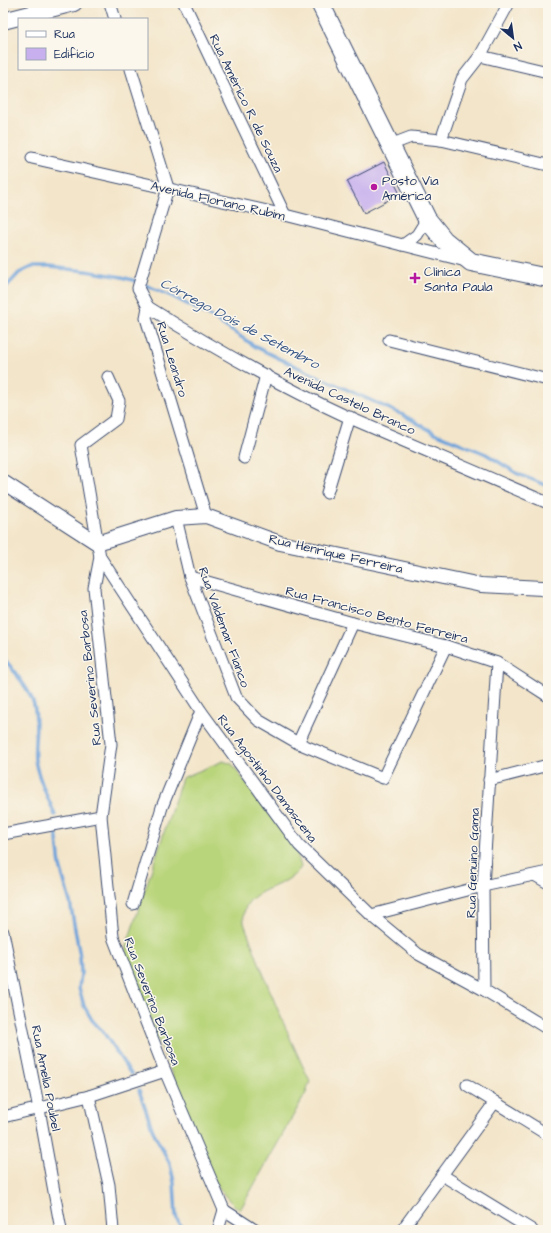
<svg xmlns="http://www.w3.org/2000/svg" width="551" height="1233" viewBox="0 0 551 1233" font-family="'Architects Daughter',sans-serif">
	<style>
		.grass { fill: #b9d57b; stroke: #6a826c }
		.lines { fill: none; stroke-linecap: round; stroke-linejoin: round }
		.stream { stroke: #6da2da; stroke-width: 3.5 }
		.building { fill: #c7b0ed }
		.minor-casing { stroke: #3b4a6e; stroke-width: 13 }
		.tertiary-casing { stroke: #3b4a6e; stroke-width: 16 }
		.secondary-casing { stroke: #3b4a6e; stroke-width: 18 }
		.primary-casing { stroke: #3b4a6e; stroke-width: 20 }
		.minor { stroke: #fff; stroke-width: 11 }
		.tertiary { stroke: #fff; stroke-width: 14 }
		.secondary { stroke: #fff; stroke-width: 16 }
		.primary { stroke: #fff; stroke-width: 18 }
		.poi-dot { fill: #b5179e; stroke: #fbf7ec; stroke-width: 1.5 }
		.labels { text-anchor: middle; stroke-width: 3; stroke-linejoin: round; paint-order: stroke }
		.street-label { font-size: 13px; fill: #1b2f5e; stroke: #fbf7ec }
		.poi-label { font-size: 13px; fill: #1b2f5e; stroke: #fbf7ec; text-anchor: start }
		.water-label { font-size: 14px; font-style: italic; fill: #385789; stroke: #fbf7ec }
	</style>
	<rect width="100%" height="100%" fill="#fbf7ec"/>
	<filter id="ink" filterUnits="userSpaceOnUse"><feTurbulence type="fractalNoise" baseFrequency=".025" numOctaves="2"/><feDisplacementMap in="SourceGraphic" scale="8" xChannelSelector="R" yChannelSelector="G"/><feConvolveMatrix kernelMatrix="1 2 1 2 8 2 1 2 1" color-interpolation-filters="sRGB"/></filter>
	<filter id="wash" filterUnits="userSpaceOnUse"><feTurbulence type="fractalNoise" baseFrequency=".012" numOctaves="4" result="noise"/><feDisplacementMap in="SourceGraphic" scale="16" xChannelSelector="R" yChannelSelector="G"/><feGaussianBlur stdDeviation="0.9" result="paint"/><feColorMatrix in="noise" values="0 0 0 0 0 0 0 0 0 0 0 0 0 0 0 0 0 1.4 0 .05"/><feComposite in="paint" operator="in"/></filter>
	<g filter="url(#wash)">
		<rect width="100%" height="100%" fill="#f3e5c9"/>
		<!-- grass -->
		<path class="grass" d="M223 761 232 764 296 850 301 867C286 892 239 886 244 923 264 977 285 1030 310 1081L306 1093 240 1210C228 1201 220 1190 213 1178L125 956 126 947 182 778Z"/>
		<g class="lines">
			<!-- stream -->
			<g class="stream">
				<path d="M3 288 6 287 19 273 31 267H49L86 271 122 277 139 282 173 297 210 316 256 347 280 359 403 415 435 433 486 454 518 474 548 486"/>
				<path d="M3 657C12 669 31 691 34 705 39 724 33 742 35 760 38 780 48 797 55 815"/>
				<path d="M56 830 60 866 70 902 80 956 81 974 79 988 84 1006 92 1020 104 1033 131 1074"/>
				<path d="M139 1090 153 1131 170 1164 174 1182 176 1216 182 1230"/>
			</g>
		</g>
		<g id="blocks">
			<!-- building -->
			<path class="building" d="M384 162 400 194 364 213 347 181Z"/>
		</g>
	</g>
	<g filter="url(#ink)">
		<use href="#blocks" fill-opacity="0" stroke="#3b4a6e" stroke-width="1"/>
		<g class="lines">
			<!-- minor casing -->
			<g class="minor-casing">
				<g id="minor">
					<path d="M110 3 115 19"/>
					<path d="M184 3 285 215"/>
					<path d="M480 56 548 72"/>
					<path d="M131 69 168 188 138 288 148 307 146 318 206 516"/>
					<path d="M441 140 462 79 480 56 509 3"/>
					<path d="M390 145 411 137 441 140 548 165"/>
					<path d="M32 158 285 215 466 261"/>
					<path d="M403 245 417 235 427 219"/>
					<path d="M148 307C213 348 281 386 350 418 416 447 482 475 548 503"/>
					<path d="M389 340 548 380"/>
					<path d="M108 377 119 401 116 419 81 445 100 557 201 711 299 845 371 915 418 954 484 990"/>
					<path d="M244 458 266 375"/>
					<path d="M327 493 350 417"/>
					<path d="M176 518 190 577 236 697 258 720 298 743 383 778 446 646"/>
					<path d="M100 557 94 588 111 744 101 816 113 937 165 1071 224 1210 218 1230"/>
					<path d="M190 577 353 623 446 646 497 663 548 696"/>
					<path d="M497 663 483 886 484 990 548 1029"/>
					<path d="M298 743 353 623"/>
					<path d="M489 780 548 765"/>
					<path d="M3 834 101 816"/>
					<path d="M536 876 548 883"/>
					<path d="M133 904 162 807 201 711"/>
					<path d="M371 915 483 886 548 872"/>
					<path d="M3 932 39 1109 61 1230"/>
					<path d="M467 1085 548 1135"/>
					<path d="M89 1096 109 1185 113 1230"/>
					<path d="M3 1117 89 1096 165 1071"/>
					<path d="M442 1175 532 1230"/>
					<path d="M224 1210 255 1230"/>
					<path d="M402 1230 495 1102"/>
				</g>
			</g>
			<!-- tertiary casing -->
			<g class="tertiary-casing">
				<path id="tertiary" d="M3 482 97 543 176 518 206 516 280 543 481 585 542 588 548 590"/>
			</g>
			<!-- secondary casing -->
			<g class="secondary-casing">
				<path id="secondary" d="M3 21 74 3"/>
			</g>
			<!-- primary casing -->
			<g class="primary-casing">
				<path id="primary" d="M320 3 427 219 444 240 471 262 548 278"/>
			</g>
			<!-- minor -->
			<use href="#minor" class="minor"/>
			<!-- tertiary -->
			<use href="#tertiary" class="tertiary"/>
			<!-- secondary -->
			<use href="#secondary" class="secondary"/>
			<!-- primary -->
			<use href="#primary" class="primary"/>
		</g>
	</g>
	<!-- markers -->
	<g class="poi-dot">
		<circle cx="374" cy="187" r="4"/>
		<path d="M413 272h4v4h4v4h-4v4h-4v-4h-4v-4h4z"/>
	</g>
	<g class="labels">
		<!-- street labels -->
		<g class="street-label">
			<text transform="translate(247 103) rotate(64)" y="5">Rua Américo R de Souza</text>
			<text transform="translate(218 200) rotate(13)" y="5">Avenida Floriano Rubim</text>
			<text transform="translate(173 359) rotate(73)" y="5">Rua Leandro</text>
			<text transform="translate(350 400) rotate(25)" y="5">Avenida Castelo Branco</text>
			<text transform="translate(336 553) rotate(13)" y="5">Rua Henrique Ferreira</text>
			<text transform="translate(377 614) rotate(15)" y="5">Rua Francisco Bento Ferreira</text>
			<text transform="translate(225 627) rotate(70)" y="5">Rua Valdemar Fianco</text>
			<text transform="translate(89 678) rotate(-96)" y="5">Rua Severino Barbosa</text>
			<text transform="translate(268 778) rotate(53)" y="5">Rua Agostinho Damascena</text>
			<text transform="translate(472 863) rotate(-88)" y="5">Rua Genuino Gama</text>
			<text transform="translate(153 1001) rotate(69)" y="5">Rua Severino Barbosa</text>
			<text transform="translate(47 1078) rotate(79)" y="5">Rua Amelia Poubel</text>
		</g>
		<!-- poi labels -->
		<g class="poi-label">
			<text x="382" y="185">Posto Via<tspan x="382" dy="15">América</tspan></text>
			<text x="424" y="276">Clínica<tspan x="424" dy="15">Santa Paula</tspan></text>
		</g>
		<!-- water labels -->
		<g class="water-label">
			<text transform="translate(240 323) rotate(28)" y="5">Córrego Dois de Setembro</text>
		</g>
	</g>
	<!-- margin -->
	<rect width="551" height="1233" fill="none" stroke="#fbf7ec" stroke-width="16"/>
	<!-- legend -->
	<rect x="18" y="18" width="130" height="52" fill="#fbf7ec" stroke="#a1a7b3"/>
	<rect x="26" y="31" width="20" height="6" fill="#ffffff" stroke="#a1a7b3"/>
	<text x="54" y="38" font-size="12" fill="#1b2f5e">Rua</text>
	<rect x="26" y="48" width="20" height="12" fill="#c7b0ed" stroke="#a1a7b3"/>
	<text x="54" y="58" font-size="12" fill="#1b2f5e">Edifício</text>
	<!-- north arrow -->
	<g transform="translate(513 38) rotate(151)" stroke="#fbf7ec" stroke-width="3" paint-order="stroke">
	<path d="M0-3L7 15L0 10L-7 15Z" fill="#1b2f5e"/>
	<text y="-6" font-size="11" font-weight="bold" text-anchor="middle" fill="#1b2f5e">N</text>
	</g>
</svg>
